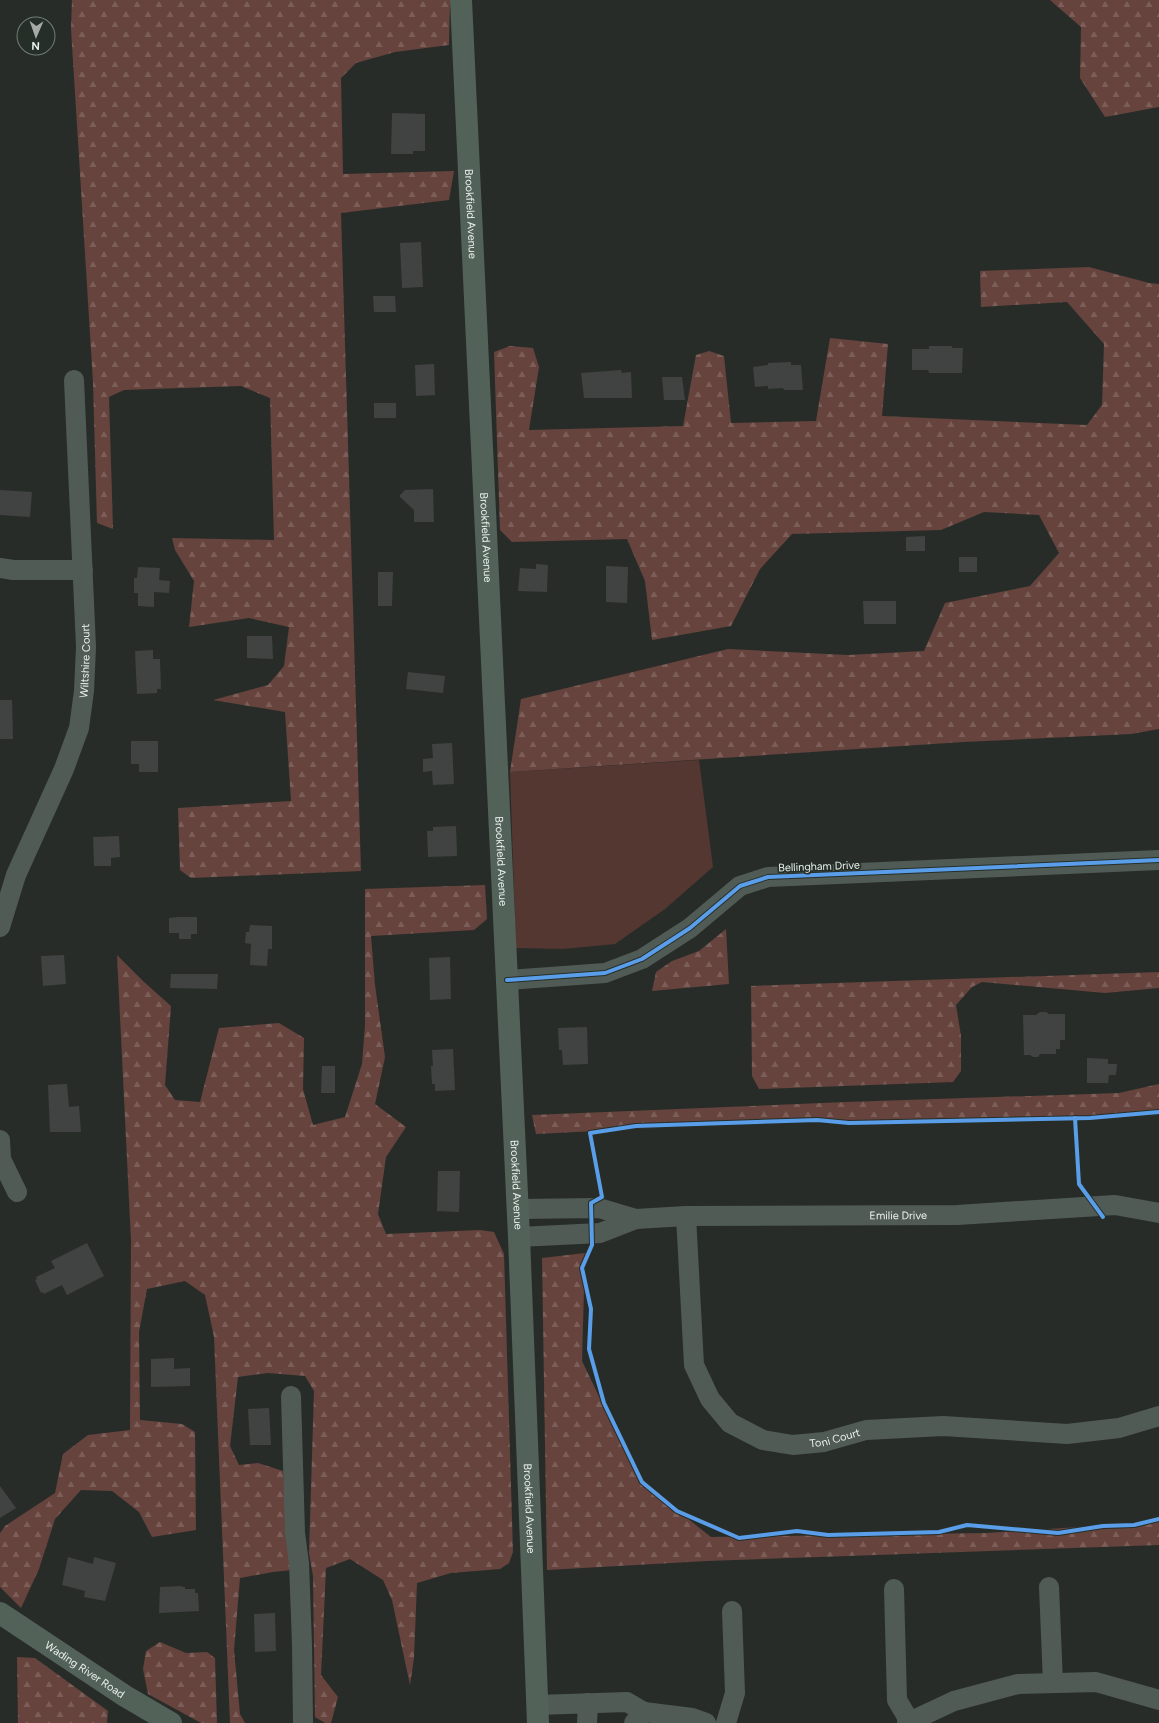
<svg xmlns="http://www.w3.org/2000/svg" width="1159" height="1723" viewBox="0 0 1159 1723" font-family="Figtree,sans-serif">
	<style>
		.green { fill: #543731 }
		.forest { fill: url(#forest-firs) }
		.building { fill: #404341 }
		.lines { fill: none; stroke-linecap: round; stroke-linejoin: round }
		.minor { stroke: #515b55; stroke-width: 20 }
		.major { stroke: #536259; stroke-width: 22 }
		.cycleway-casing { stroke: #262e28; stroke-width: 6 }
		.cycleway { stroke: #5a9eea; stroke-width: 4 }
		.labels { text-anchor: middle; stroke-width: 3.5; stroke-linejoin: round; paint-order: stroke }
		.street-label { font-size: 11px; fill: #eaf0ec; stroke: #262e28 }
	</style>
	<defs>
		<pattern id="forest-firs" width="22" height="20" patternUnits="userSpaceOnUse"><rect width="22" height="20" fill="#66433c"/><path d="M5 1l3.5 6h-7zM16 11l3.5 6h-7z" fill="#7c5e58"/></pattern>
	</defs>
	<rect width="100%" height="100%" fill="#282c29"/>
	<!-- green -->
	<path class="green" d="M699 760 713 867 665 909 615 944 563 949 516 948 510 772Z"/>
	<!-- forest -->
	<g class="forest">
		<path d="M72 0H450L449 45 395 52 356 63 341 78 343 174 454 171 449 200 341 213 361 871 191 878 180 870 178 808 291 801 285 712 213 700 268 685 284 666 289 627 249 618 189 627 194 581 175 550 172 538 274 540 270 398 241 386 124 390 109 397 113 529 97 523 93 382 71 29Z"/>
		<path d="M1050 0H1159V107L1105 117 1080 78 1081 27Z"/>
		<path d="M1089 267 1149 283 1159 284V729L1131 734 963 742 510 772 521 699 728 649 848 655 924 651 945 603 1030 586 1059 553 1039 515 984 512 941 530 792 534 760 569 731 626 652 640 645 581 627 539 512 542 500 530 494 352 510 346 533 348 539 367 529 430 683 426 696 355 709 351 724 356 731 423 816 421 830 338 888 344 882 416 1087 425 1102 405 1104 344 1067 302 981 307 980 271Z"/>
		<path d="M485 885 487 919 474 930 371 936 375 985 385 1057 375 1104 406 1127 386 1157 378 1214 386 1234 480 1230 494 1232 504 1254 513 1552 509 1563 500 1569 451 1573 417 1583 414 1658 410 1685 392 1600 383 1580 350 1559 326 1568 321 1675 338 1697 331 1723H325L315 1717 313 1576 309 1553 314 1391 305 1376 268 1373 238 1377 230 1446 239 1465 258 1463 283 1471 292 1570 273 1572 240 1578 234 1650 240 1714 245 1723H230L214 1337 205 1295 185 1281 147 1289 139 1332 140 1420 182 1424 195 1432 196 1530 152 1537 139 1512 112 1491 81 1490 55 1519 39 1569 21 1608 0 1587V1533L5 1526 55 1493 63 1454 88 1435 130 1430 131 1241 117 955 144 982 171 1006 165 1085 175 1100 200 1102 219 1028 279 1023 304 1038 303 1089 313 1125 345 1117 362 1064 365 1025V889Z"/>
		<path d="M726 929 729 984 652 991 656 972 672 961 699 951Z"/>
		<path d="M1159 972V988L1105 993 982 982 972 987 956 1005 961 1036V1071L953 1082 759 1089 752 1076 751 986Z"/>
		<path d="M1159 1084V1115L843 1123 815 1120 536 1134 532 1115 846 1102 1119 1093Z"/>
		<path d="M585 1253 582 1361 639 1480 711 1537 986 1533 1159 1522V1545L707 1561 547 1570 542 1258Z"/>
		<path d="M160 1642 186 1653 207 1652 215 1658 217 1723H201L148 1694 143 1669 146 1651Z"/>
		<path d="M17 1657 35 1658 108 1711 107 1723H18Z"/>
	</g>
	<!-- building -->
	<g class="building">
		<path d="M392 113 425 114V151H413V154H391Z"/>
		<path d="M421 242 423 287 402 288 400 243Z"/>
		<path d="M373 296H395L396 312H374Z"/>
		<path d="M929 346H952V348H963L962 373H929L928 370H912V349H929Z"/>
		<path d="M791 362V365H801L803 390H784L783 388 768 389V386L755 387 753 367 768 365V363Z"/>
		<path d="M434 364 435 395 416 396 415 365Z"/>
		<path d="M621 370 622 373 631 372 632 398H584L581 373Z"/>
		<path d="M662 377H682L685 400H664Z"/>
		<rect x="374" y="403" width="22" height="15"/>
		<path d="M433 489 434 522H414V510L399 496 405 490Z"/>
		<path d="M0 490 32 492 30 517 0 515Z"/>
		<path d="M925 536V551H906V537Z"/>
		<rect x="959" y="557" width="18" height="15"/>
		<path d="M536 564 548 565 547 592 518 591 520 568 536 569Z"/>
		<path d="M606 566 628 567 627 603 606 602Z"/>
		<path d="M138 567 160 568 159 580 170 581 169 593 154 592V607L138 606V593H134V578H137Z"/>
		<path d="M378 572H393L392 606H378Z"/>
		<path d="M863 601H896V624H864Z"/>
		<path d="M247 636H272L273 659 247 658Z"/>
		<path d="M153 650V659H160L161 689H157V693L137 694 135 651Z"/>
		<path d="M408 672 445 676 443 693 406 689Z"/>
		<path d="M0 700H12L13 739H0Z"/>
		<path d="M131 741H158V772H139V764H131Z"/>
		<path d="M452 743 454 784 433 785 432 771 423 772V759L433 758 432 744Z"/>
		<path d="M456 826 457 856 428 857 427 831H433V827Z"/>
		<path d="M119 836 120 857 111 858V866H94L93 837Z"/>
		<path d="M179 917H197V934H191V939H179V933H169V918Z"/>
		<path d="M250 925 272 926V949H268L267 966 250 965 251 944 245 943 246 932H249Z"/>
		<path d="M64 955 66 984 43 986 41 956Z"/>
		<path d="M450 957 451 999 430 1000 429 958Z"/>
		<path d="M218 974 217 989 170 988 171 974Z"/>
		<path d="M1040 1012H1046L1049 1014H1065V1040H1060V1049H1056V1054H1040L1038 1057H1033L1030 1055H1024L1023 1015H1036Z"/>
		<path d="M587 1027 588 1064 563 1065 562 1050H559L558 1028Z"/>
		<path d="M453 1049 455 1090 435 1091V1084H432L431 1066H433L432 1050Z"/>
		<path d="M1087 1058 1108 1059V1064H1117L1116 1075H1109L1108 1083H1087Z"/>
		<path d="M322 1066H335V1093H321Z"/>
		<path d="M67 1084 69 1107 79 1106 81 1132H50L48 1085Z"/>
		<path d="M438 1171H460L459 1212 437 1211Z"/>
		<path d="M87 1243 104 1276 67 1295 62 1285 44 1294 43 1292 41 1293 35 1280 37 1279 36 1277 55 1268 51 1261Z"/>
		<path d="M174 1358V1369L190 1368V1386L151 1387V1359Z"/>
		<path d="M269 1408 271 1445H250L248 1409Z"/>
		<path d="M0 1486 16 1508 0 1518Z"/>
		<path d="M68 1557 93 1564 94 1557 116 1563 105 1601 84 1597 85 1591 62 1585Z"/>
		<path d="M182 1586V1587H185V1589H195V1593H198L199 1611 159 1613 160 1587Z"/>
		<path d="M275 1613 276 1651 255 1652 254 1614Z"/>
	</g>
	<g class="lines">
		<!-- minor -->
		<g class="minor">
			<path d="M0 568 13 570H83"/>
			<path id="s1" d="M0 927 16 875 64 769 79 728 84 691 86 647 74 380"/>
			<path d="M507 980 605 973 642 959 690 928 740 886 768 877 1159 860"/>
			<path d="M0 1140 1 1159 17 1192"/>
			<path d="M518 1209 599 1208 636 1219"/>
			<path id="s2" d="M686 1216 694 1365 710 1399 730 1423 763 1440 793 1445 824 1442 866 1430 943 1426 1067 1434 1119 1428 1159 1416"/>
			<path id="s3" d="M519 1237 600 1233 636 1219 686 1216 957 1215 1115 1205 1159 1213"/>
			<path d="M291 1396 295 1533 299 1563 302 1645 303 1723"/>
			<path d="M1049 1587 1053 1683"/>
			<path d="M894 1589 897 1700 910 1722"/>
			<path d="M537 1705 627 1702 644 1712 634 1723"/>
			<path d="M644 1712 692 1718 706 1723"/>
			<path d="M587 1723 588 1703"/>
			<path d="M726 1723 735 1693 732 1611"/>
			<path d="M907 1723 954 1701 1018 1684 1096 1682 1159 1700"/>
		</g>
		<!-- major -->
		<g class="major">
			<path id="s4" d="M461 0 519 1237 538 1723"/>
			<path id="s5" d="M0 1613 125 1696 171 1723"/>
		</g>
		<!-- cycleway casing -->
		<g class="cycleway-casing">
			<g id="cycleway">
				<path d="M507 980 605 973 642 959 690 928 740 886 768 877 1159 860"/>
				<path d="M1159 1112 1090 1118 849 1123 817 1120 636 1126 590 1133 602 1197 591 1203 592 1245 582 1268 591 1309 589 1349 604 1403 642 1482 677 1511 739 1538 797 1531 828 1535 939 1532 967 1525 1058 1533 1103 1526 1134 1525 1159 1519"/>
				<path d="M1075 1118 1079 1184 1103 1217"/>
			</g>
		</g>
		<!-- cycleway -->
		<use href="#cycleway" class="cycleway"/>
	</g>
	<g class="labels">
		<!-- street labels -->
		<g class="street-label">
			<text dy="4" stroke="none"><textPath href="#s4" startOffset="214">Brookfield Avenue</textPath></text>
			<text dy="4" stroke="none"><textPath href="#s4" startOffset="538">Brookfield Avenue</textPath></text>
			<text dy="4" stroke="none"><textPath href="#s1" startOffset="282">Wiltshire Court</textPath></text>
			<text dy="4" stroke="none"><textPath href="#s4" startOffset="862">Brookfield Avenue</textPath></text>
			<text transform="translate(819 866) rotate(-2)" y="4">Bellingham Drive</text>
			<text dy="4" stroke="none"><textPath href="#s4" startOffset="1186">Brookfield Avenue</textPath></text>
			<text dy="4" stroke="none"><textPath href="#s3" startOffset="382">Emilie Drive</textPath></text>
			<text dy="4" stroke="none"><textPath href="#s2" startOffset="328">Toni Court</textPath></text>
			<text dy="4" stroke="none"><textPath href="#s4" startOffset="1510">Brookfield Avenue</textPath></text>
			<text dy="4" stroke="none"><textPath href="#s5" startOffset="102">Wading River Road</textPath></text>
		</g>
	</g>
	<!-- north arrow -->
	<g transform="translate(36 36) rotate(182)"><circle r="19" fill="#262e28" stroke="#747c76"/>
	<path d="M0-3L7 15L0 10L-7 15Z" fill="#a6aba8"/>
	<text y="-6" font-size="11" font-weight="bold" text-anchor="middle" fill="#eaf0ec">N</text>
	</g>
</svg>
